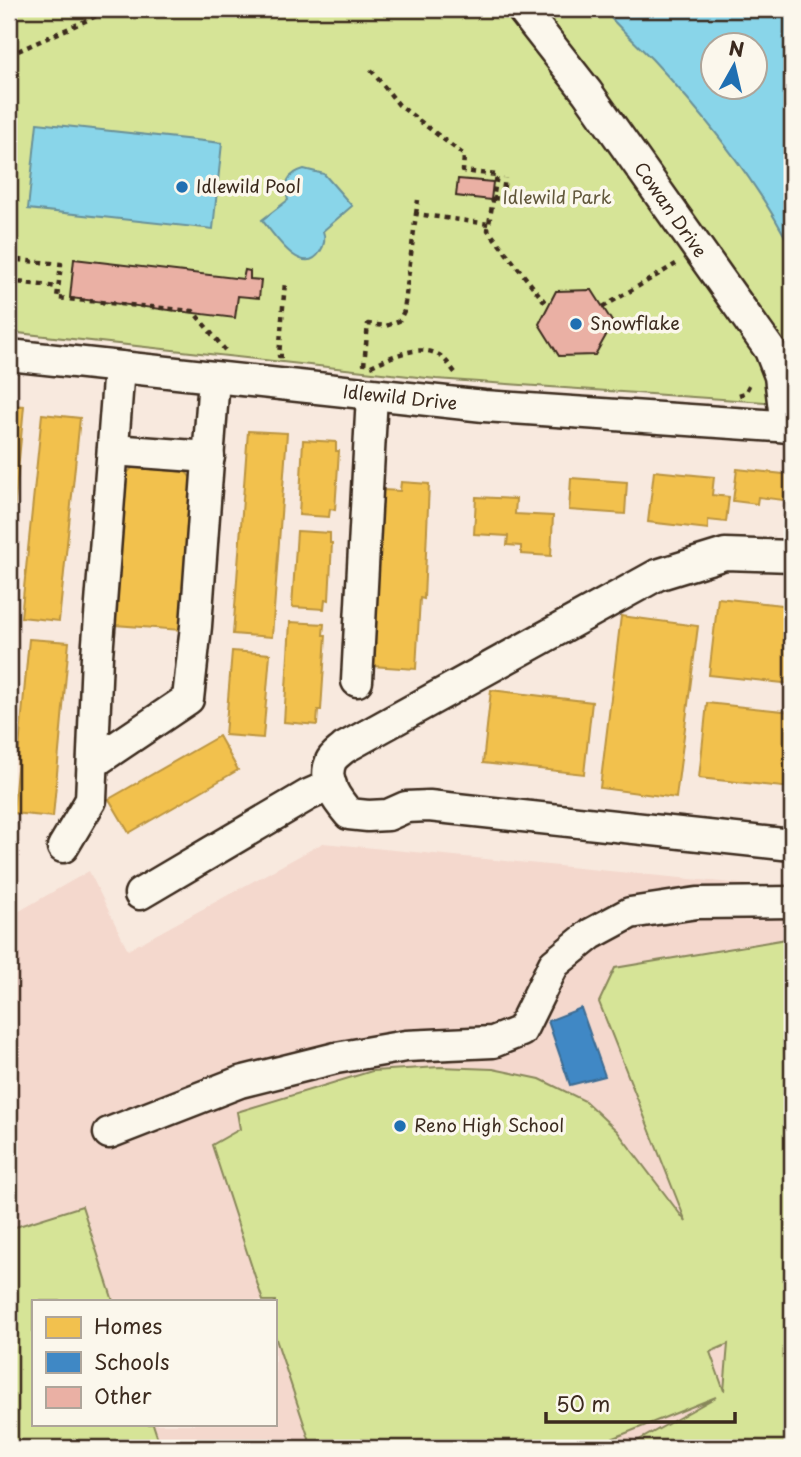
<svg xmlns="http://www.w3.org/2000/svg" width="801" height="1457" viewBox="0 0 801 1457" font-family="'Playpen Sans',sans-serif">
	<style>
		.built { fill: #f4d8cd; fill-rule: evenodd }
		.green { fill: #d6e497; stroke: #88875a; stroke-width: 2; fill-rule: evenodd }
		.water { fill: #89d5e9; stroke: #6a9198; stroke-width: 2; fill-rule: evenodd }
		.homes { fill: #f2c14e; stroke: #bb9440; stroke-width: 2 }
		.schools { fill: #3f88c5; stroke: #3e6c93; stroke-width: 2 }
		.building { fill: #eab0a4; stroke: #3b2a1e; stroke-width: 2 }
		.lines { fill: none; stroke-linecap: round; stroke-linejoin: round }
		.minor-casing { stroke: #3b2a1e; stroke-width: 35 }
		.path { stroke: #3b2a1e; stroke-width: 4.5; stroke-dasharray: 5 5; stroke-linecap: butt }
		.minor { stroke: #fbf7ec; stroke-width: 30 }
		.poi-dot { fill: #1f6fb2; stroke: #fbf7ec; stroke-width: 2.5 }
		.labels { text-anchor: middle; stroke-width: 7; stroke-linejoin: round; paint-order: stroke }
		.poi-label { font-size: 18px; fill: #3b2a1e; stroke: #fbf7ec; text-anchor: start }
		.park-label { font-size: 18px; fill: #62583c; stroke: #fbf7ec }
		.street-label { font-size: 18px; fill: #3b2a1e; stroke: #fbf7ec }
	</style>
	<rect width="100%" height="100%" fill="#f8e9de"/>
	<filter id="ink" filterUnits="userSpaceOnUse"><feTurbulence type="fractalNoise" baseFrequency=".0143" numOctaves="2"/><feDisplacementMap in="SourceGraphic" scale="14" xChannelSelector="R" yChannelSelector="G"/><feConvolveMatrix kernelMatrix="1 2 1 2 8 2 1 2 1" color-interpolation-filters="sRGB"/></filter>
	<g filter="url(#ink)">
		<!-- built -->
		<path class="built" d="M323 843 792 889V1448H9V917L89 871 128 950ZM33 1301H275V1424H33Z"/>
		<!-- green -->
		<g class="green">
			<path d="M9 9H792V404L436 379 9 332ZM714 46H756V88H714Z"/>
			<path d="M792 938V1448H625L716 1397 589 1448H312L275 1336V1301H263L212 1145 240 1129 237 1112 372 1071 440 1067 493 1069 540 1079 585 1101 617 1131 686 1222 599 1002 615 968ZM728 1344 724 1391 710 1352Z"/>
			<path d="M82 1206 113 1301H33V1424H153L161 1448H9V1229Z"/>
		</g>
		<!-- water -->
		<g class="water">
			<path d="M603 9H792V250C757 180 705 116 652 59 635 42 618 27 603 9ZM714 46H756V88H714Z"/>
			<path d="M37 123 222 143 213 229 28 209Z"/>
			<path d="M304 169 324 174 352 206 323 231C326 239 324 246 320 252 302 279 273 233 262 220L288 200C282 184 289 173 304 169Z"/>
		</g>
		<!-- homes -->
		<g class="homes">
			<path d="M9 405 24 406 10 556H9Z"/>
			<path d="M42 414 80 418 59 621 21 617Z"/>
			<path d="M248 431 287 433 272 637 233 634Z"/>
			<path d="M303 440 336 442V451H339L335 510 330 509 329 517 299 515Z"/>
			<path d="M133 467 186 472 192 479 181 630 115 625 126 474Z"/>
			<path d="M737 469 792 475V501L758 497 757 504 733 501Z"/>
			<path d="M654 471 714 477 712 495 729 497 726 522 708 520V529L648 522Z"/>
			<path d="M571 478 627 482 625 514 569 510Z"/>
			<path d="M401 482 429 484 424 599 420 598 416 669 372 666 383 490 400 491Z"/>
			<path d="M476 497 516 499 515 514 553 516 551 556 521 554V546L507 545 508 536 474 534Z"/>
			<path d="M297 531 330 533V543H332L329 600 325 599 324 609 292 607Z"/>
			<path d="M718 598 792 606V684L709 675Z"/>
			<path d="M621 616 698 626 676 798 600 788Z"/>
			<path d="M290 622 324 624 323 635H326L321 710H318L317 725 284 722Z"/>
			<path d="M29 639 69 642 53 817 13 813Z"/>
			<path d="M232 651 270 654 263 738 225 735Z"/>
			<path d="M491 690 592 702 584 774 483 763Z"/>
			<path d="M707 703 792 712V788L699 778Z"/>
			<path d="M219 736 238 770 129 833 109 799Z"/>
		</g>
		<!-- schools -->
		<path class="schools" d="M581 1008 605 1076 570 1085 548 1021Z"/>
		<!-- building -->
		<g class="building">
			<path d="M458 179 493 182 491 200 456 196Z"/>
			<path d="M74 259 243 279 245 270 250 271V279L261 280 259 298 238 296 235 318 70 298Z"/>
			<path d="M592 290 613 323 595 355 559 356 539 324 556 291Z"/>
		</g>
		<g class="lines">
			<!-- minor casing -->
			<g class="minor-casing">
				<g id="minor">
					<path d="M522 9 587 92 770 350 780 376 786 427"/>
					<path d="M9 355 484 406 792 427"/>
					<path d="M113 450 209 457"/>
					<path d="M792 556 725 554 657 575 344 748C340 752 333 756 331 761 322 781 337 800 349 814L368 816 388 815 406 807 429 806 792 845"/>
					<path d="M357 681 372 395"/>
					<path d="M93 763 188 699 196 626 214 378"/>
					<path d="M63 847 91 800 97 656 119 367"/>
					<path d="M140 894 308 795 331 785"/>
					<path d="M109 1133 240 1082 336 1058 406 1046 493 1042 521 1031 554 964 591 934 630 913 697 903 792 902"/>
				</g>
			</g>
			<!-- path -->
			<g class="path">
				<path d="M9 55 112 9"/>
				<path d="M371 70 399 105 464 155 463 171 497 175 488 230 548 306"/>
				<path d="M493 198 502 199 505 178"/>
				<path d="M416 214 418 200"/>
				<path d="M9 243 14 248 18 260 61 264 57 298 193 311 225 350"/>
				<path d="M9 281 58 287"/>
				<path d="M603 307 676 264"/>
				<path d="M283 356H279L285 282"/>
				<path d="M364 365 368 324 386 326 399 321 404 311 416 214 489 224"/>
				<path d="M371 366C391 357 423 341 443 358 449 363 453 371 458 376"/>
				<path d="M739 395 745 393 751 382"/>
			</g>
			<!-- minor -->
			<use href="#minor" class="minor"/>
		</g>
	</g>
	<!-- markers -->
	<g class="poi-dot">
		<circle cx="182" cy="187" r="7"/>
		<circle cx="576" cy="324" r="7"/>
		<circle cx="400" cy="1126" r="7"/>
	</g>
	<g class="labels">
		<!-- poi labels -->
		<g class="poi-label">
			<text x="196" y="193">Idlewild Pool</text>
			<text x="590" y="330">Snowflake</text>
			<text x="414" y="1132">Reno High School</text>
		</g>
		<!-- park labels -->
		<g class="park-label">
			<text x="557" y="204">Idlewild Park</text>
		</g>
		<!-- street labels -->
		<g class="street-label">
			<text transform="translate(670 210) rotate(55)" y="6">Cowan Drive</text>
			<text transform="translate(400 398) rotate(6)" y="6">Idlewild Drive</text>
		</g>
	</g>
	<!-- margin -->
	<rect width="801" height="1457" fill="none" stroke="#fbf7ec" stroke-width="35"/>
	<rect x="18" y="18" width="766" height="1422" fill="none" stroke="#3b2a1e" stroke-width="2.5" filter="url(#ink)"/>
	<!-- legend -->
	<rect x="32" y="1300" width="245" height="126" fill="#fbf7ec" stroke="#aea59a" stroke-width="2"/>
	<rect x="46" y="1317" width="35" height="21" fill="#f2c14e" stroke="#aea59a" stroke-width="2"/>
	<text x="94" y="1334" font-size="21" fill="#3b2a1e">Homes</text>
	<rect x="46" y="1352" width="35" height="21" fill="#3f88c5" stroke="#aea59a" stroke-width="2"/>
	<text x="94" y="1370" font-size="21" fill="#3b2a1e">Schools</text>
	<rect x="46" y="1387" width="35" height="21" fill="#eab0a4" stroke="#aea59a" stroke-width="2"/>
	<text x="94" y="1404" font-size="21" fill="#3b2a1e">Other</text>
	<!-- north arrow -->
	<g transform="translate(734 66) rotate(8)"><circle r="33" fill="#fbf7ec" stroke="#aea59a" stroke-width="2"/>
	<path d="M0-5L12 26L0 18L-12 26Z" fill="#1f6fb2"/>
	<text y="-10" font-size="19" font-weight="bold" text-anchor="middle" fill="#3b2a1e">N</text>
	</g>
	<!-- scale -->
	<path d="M546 1412v10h189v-10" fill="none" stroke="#3b2a1e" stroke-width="3.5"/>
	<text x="556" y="1412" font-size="21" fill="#3b2a1e" stroke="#fbf7ec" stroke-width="5" paint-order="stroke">50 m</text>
</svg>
